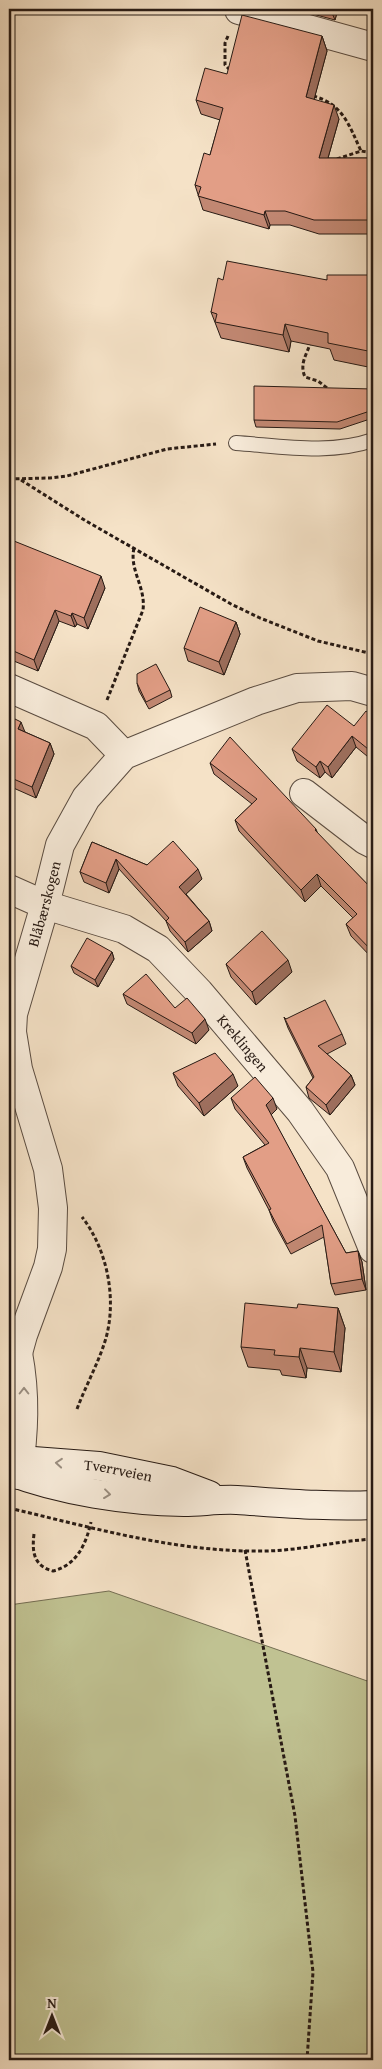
<svg xmlns="http://www.w3.org/2000/svg" width="382" height="2069" viewBox="0 0 382 2069" font-family="'Gentium Book Plus',serif">
	<style>
		.green { fill: #c0c292; stroke: #746e53 }
		.lines { fill: none; stroke-linecap: round; stroke-linejoin: round }
		.service-casing { stroke: #5a4c41; stroke-width: 16 }
		.minor-casing { stroke: #5a4c41; stroke-width: 30 }
		.secondary-casing { stroke: #271a14; stroke-width: 30 }
		.path { stroke: #271a14; stroke-width: 3; stroke-dasharray: 4 2.5; stroke-linecap: butt }
		.service { stroke: #f8ecdb; stroke-width: 14 }
		.minor { stroke: #f8ecdb; stroke-width: 28 }
		.secondary { stroke: #f8ecdb; stroke-width: 28 }
		.wall { fill: #c28873; stroke: #271a14 }
		.shaded-wall { fill: #9e6f5e; stroke: #271a14 }
		.building { fill: #e29e86; stroke: #271a14 }
		.oneway { stroke: #9a8e81 }
		.labels { text-anchor: middle; stroke-width: 4; stroke-linejoin: round; paint-order: stroke }
		.street-label { font-size: 15px; fill: #271a14; stroke: #f8ecdb }
	</style>
	<rect width="100%" height="100%" fill="#f5e2c7"/>
	<filter id="stains"><feTurbulence type="fractalNoise" baseFrequency=".004" numOctaves="4"/><feColorMatrix values="0 0 0 0 .2 0 0 0 0 .09 0 0 0 0 .02 0 0 0 .5 -.17"/></filter>
	<radialGradient id="worn" r=".72"><stop offset=".6" stop-color="#630" stop-opacity="0"/><stop offset="1" stop-color="#630" stop-opacity=".3"/></radialGradient>
	<!-- green -->
	<path class="green" d="M109 1591 373 1683V2060H9V1605Z"/>
	<g class="lines">
		<!-- service casing -->
		<g class="service-casing">
			<path id="service" d="M236 443C281 446 330 455 373 440"/>
		</g>
		<!-- minor casing -->
		<g class="minor-casing">
			<g id="minor">
				<path d="M239 10 373 47"/>
				<path d="M9 688 96 726 124 755"/>
				<path d="M304 793 365 840 373 844"/>
				<path id="s1" d="M9 889 45 905 124 929 158 949 199 992 300 1111 340 1168 373 1249"/>
				<path id="s2" d="M9 1367 18 1353 23 1335 48 1267 52 1249 53 1208 48 1169 18 1069 12 1032 13 1014 45 905 60 845 86 798 124 755 256 701 297 688 352 686 373 692"/>
				<path d="M18 1475C24 1433 26 1395 18 1353"/>
			</g>
		</g>
		<!-- secondary casing -->
		<g class="secondary-casing">
			<g id="secondary">
				<path id="s3" d="M9 1462 20 1460 99 1466 172 1481 209 1495"/>
				<path d="M9 1471C60 1491 128 1501 184 1502 201 1502 219 1499 237 1500 283 1503 327 1507 373 1505"/>
			</g>
		</g>
		<!-- path -->
		<g class="path">
			<path d="M228 36 225 43V65L231 71"/>
			<path d="M313 96C343 104 349 125 361 151"/>
			<path d="M337 159 361 151 373 153"/>
			<path d="M311 341C307 355 299 363 305 377L318 381 331 391"/>
			<path d="M9 479 50 478 67 476 167 449 216 444"/>
			<path d="M21 480 86 521 231 604 260 618 318 641 373 654"/>
			<path d="M107 700 143 610C146 587 129 570 134 548"/>
			<path d="M77 1409C86 1385 99 1362 106 1338 117 1298 107 1249 82 1217"/>
			<path d="M9 1508C94 1528 179 1553 267 1551 303 1550 338 1541 373 1539"/>
			<path d="M34 1534C32 1551 33 1566 53 1571 77 1565 86 1544 91 1522"/>
			<path d="M245 1550 295 1816 313 1972 307 2060"/>
		</g>
		<!-- service -->
		<use href="#service" class="service"/>
		<!-- minor -->
		<use href="#minor" class="minor"/>
		<!-- secondary -->
		<use href="#secondary" class="secondary"/>
	</g>
	<!-- wall -->
	<g class="wall">
		<path d="M307 9H338L335 20 309 13Z"/>
		<path d="M322 36 327 51 314 99 339 119 328 158H373V234H319L290 225H270L269 229 203 210 195 185 210 155 220 120 201 114 196 100 227 74Z"/>
		<path d="M373 275V368L334 360 330 349 291 341 289 352 221 338 211 312 223 280H327Z"/>
		<path d="M373 389V418L340 429 256 427 254 420Z"/>
		<path d="M9 539 105 588 88 629 77 624 75 627 59 621 38 671 9 659Z"/>
		<path d="M236 622 240 634 224 675 188 661 184 648Z"/>
		<path d="M137 683 170 690 172 697 149 709 139 691Z"/>
		<path d="M9 716 25 732 50 743 54 754 36 798 9 786Z"/>
		<path d="M373 716V761L356 747 332 778 325 772 320 778 297 761 292 749 354 726Z"/>
		<path d="M210 763 316 829 318 834 373 890V959L351 936 346 924 353 918 321 886 305 902 239 831 235 820 252 804 214 774Z"/>
		<path d="M92 842 147 865 202 879 186 894 209 921 212 931 188 952 170 931 166 921 119 869 109 893 84 882 80 872Z"/>
		<path d="M112 952 114 959 98 987 74 973 71 966Z"/>
		<path d="M226 964 292 972 256 1005 231 977Z"/>
		<path d="M123 994 175 1008 209 1030 196 1044 127 1004Z"/>
		<path d="M284 1017 286 1019 342 1034 346 1044 327 1054 351 1075 355 1085 330 1115 309 1098 306 1087 313 1078 288 1028Z"/>
		<path d="M173 1073 238 1086 204 1116 178 1086Z"/>
		<path d="M231 1098 277 1109 271 1115 346 1253 358 1251 362 1262 366 1290 335 1295 331 1284 324 1237 291 1254 273 1221 269 1210 247 1168 243 1157 265 1145 235 1109Z"/>
		<path d="M297 1308H338L345 1328 341 1372 307 1368 306 1378 282 1375 280 1370 248 1367 241 1347Z"/>
	</g>
	<!-- shaded-wall -->
	<g class="shaded-wall">
		<path d="M333 9H338L335 20 332 13Z"/>
		<path d="M322 36 327 51 311 111 306 97Z"/>
		<path d="M334 105 339 119 324 172 319 158Z"/>
		<path d="M265 211 270 225 269 229 264 215Z"/>
		<path d="M285 324 291 341 289 352 283 335Z"/>
		<path d="M101 576 105 588 88 629 84 618Z"/>
		<path d="M55 610 59 621 38 671 34 660Z"/>
		<path d="M72 613 77 624 75 627 71 616Z"/>
		<path d="M236 622 240 634 224 675 219 662Z"/>
		<path d="M21 722 25 732 18 729Z"/>
		<path d="M352 736 356 747 332 778 328 767Z"/>
		<path d="M50 743 54 754 36 798 32 787Z"/>
		<path d="M320 761 325 772 320 778 316 767Z"/>
		<path d="M116 859 119 869 109 893 106 883Z"/>
		<path d="M198 869 202 879 183 897 179 887Z"/>
		<path d="M317 874 321 886 305 902 301 890Z"/>
		<path d="M209 921 212 931 188 952 185 942Z"/>
		<path d="M112 952 114 959 98 987 95 980Z"/>
		<path d="M288 960 292 972 256 1005 252 992Z"/>
		<path d="M205 1019 209 1030 196 1044 192 1033Z"/>
		<path d="M233 1074 238 1086 204 1116 199 1103Z"/>
		<path d="M351 1075 355 1085 330 1115 326 1105Z"/>
		<path d="M273 1098 277 1109 270 1116 266 1105Z"/>
		<path d="M358 1251 362 1262 366 1290 362 1279Z"/>
		<path d="M338 1308 345 1328 341 1372 334 1352Z"/>
		<path d="M300 1348 307 1368 306 1378 299 1357Z"/>
	</g>
	<!-- building -->
	<g class="building">
		<path d="M317 9H333L332 13Z"/>
		<path d="M242 15 322 36 306 97 334 105 319 158H373V220H314L285 211H265L264 215 198 196 201 187 195 185 204 153 210 155 223 108 196 100 205 68 227 74Z"/>
		<path d="M227 261 327 280V275H373V352L328 343V333L285 324 283 335 215 322 217 314 211 312 218 278 223 280Z"/>
		<path d="M254 386 373 389V410L337 422 254 420Z"/>
		<path d="M9 539 101 576 84 618 72 613 71 616 55 610 34 660 9 649Z"/>
		<path d="M200 607 236 622 219 662 184 648Z"/>
		<path d="M156 664 170 690 146 702 137 683V674Z"/>
		<path d="M327 705 354 726 366 711 373 716V753L352 736 328 767 320 761 316 767 292 749Z"/>
		<path d="M9 716 21 722 18 729 50 743 32 787 9 777Z"/>
		<path d="M230 737 316 829 315 830 373 890V952L346 924 357 914 317 874 301 890 235 820 257 799 210 763Z"/>
		<path d="M173 841 198 869 179 887 209 921 185 942 166 921 169 918 116 859 106 883 80 872 92 842 147 865Z"/>
		<path d="M262 931 288 960 252 992 226 964Z"/>
		<path d="M87 938 112 952 95 980 71 966Z"/>
		<path d="M146 974 175 1008 187 998 205 1019 192 1033 123 994Z"/>
		<path d="M325 1000 342 1034 318 1046 351 1075 326 1105 306 1087 314 1077 284 1017 286 1019Z"/>
		<path d="M215 1053 233 1074 199 1103 173 1073Z"/>
		<path d="M255 1077 273 1098 266 1105 346 1253 358 1251 362 1279 331 1284 322 1225 287 1244 269 1210 271 1209 243 1157 269 1143 231 1098Z"/>
		<path d="M245 1303 297 1308 298 1304 338 1308 334 1352 300 1348 299 1357 274 1355 275 1350 241 1347Z"/>
	</g>
	<!-- one-way arrows -->
	<defs><path id="oneway-chevron" d="M-2-3.5L2.5 0L-2 3.5" fill="none" stroke-width="1.6" stroke-linecap="round" stroke-linejoin="round" transform="scale(1.25)"/></defs>
	<g class="oneway">
		<use href="#oneway-chevron" transform="translate(24 1391) rotate(-90)"/>
		<use href="#oneway-chevron" transform="translate(59 1463) rotate(-175)"/>
		<use href="#oneway-chevron" transform="translate(107 1494) rotate(7)"/>
	</g>
	<g class="labels">
		<!-- street labels -->
		<g class="street-label">
			<text dy="5" stroke="none"><textPath href="#s2" startOffset="481">Blåbærskogen</textPath></text>
			<text dy="5" stroke="none"><textPath href="#s1" startOffset="288">Kreklingen</textPath></text>
			<text dy="5" stroke="none"><textPath href="#s3" startOffset="110">Tverrveien</textPath></text>
		</g>
	</g>
	<!-- margin -->
	<rect width="382" height="2069" fill="none" stroke="#f5e2c7" stroke-width="30"/>
	<rect x="10" y="10" width="362" height="2049" fill="none" stroke="#271a14" stroke-width="2.5"/>
	<rect x="15" y="15" width="352" height="2039" fill="none" stroke="#271a14"/>
	<!-- north arrow -->
	<g transform="translate(52 2016)" stroke="#f8ecdb" stroke-width="4" paint-order="stroke">
	<path d="M0-4L9 19L0 12L-9 19Z" fill="#271a14"/>
	<text y="-8" font-size="14" font-weight="bold" text-anchor="middle" fill="#271a14">N</text>
	</g>
	<rect width="100%" height="100%" filter="url(#stains)"/>
	<rect width="100%" height="100%" fill="url(#worn)"/>
</svg>
